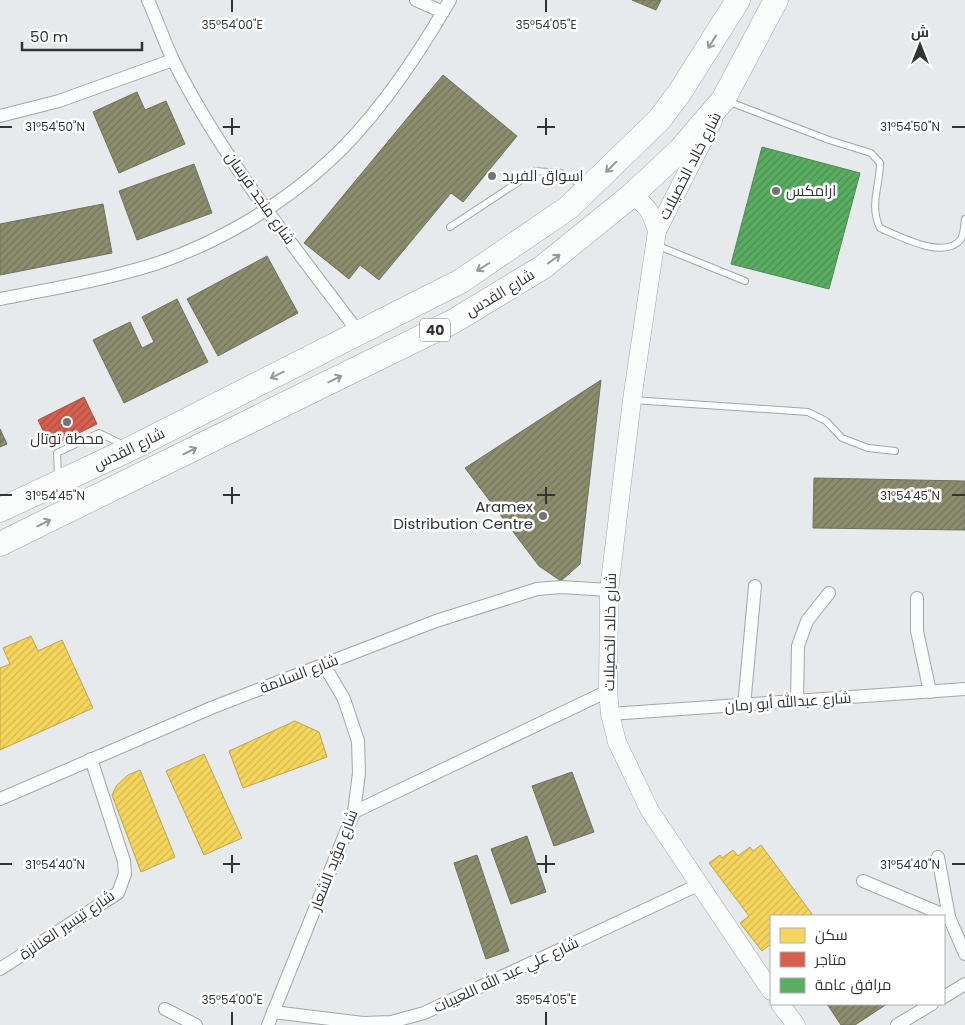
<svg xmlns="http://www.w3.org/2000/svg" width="965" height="1025" viewBox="0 0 965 1025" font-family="Poppins,Cairo,sans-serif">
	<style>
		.homes { fill: url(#homes-hatch); stroke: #bba551 }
		.shops { fill: url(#shops-hatch); stroke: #a45346 }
		.public { fill: url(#public-hatch); stroke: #4e8954 }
		.industry { fill: url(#industry-hatch); stroke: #71725d }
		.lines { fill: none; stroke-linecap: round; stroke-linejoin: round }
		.lane-casing { stroke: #a2a6a7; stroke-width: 8 }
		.street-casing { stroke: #a2a6a7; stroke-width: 14 }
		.secondary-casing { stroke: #a2a6a7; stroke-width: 19 }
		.highway-casing { stroke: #a2a6a7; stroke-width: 25 }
		.lane { stroke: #fbfcfc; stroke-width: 6 }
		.street { stroke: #fbfcfc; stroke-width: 12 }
		.secondary { stroke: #fbfcfc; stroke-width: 18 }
		.highway { stroke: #fbfcfc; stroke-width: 24 }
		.oneway { stroke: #969899 }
		.ticks { fill: none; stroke: #313436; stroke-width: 2 }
		.poi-dot { fill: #707476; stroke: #fff; stroke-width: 2 }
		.labels { text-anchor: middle; stroke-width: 5; stroke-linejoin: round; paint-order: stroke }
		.shield { fill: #fff; stroke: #6f7172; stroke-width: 1 }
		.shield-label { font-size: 14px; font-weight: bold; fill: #313436 }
		.street-label { font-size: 15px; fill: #313436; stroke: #fff }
		.poi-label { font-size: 15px; fill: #313436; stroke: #fff; text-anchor: start }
		.ticks-label { font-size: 12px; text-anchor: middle; fill: #313436; stroke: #fff; stroke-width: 5; stroke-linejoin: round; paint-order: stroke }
	</style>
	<defs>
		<pattern id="homes-hatch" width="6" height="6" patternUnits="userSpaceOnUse" patternTransform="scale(1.25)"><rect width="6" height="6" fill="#f6d55c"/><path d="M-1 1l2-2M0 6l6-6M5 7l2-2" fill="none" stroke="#d3b751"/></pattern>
		<pattern id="shops-hatch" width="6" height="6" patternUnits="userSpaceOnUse" patternTransform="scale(1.25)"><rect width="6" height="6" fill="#d6604d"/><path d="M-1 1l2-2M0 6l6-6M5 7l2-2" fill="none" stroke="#ae5041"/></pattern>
		<pattern id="public-hatch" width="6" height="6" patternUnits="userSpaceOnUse" patternTransform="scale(1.25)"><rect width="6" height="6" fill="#5aae61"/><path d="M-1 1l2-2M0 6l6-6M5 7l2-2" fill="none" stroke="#4b8e51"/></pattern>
		<pattern id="industry-hatch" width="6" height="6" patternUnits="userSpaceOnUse" patternTransform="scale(1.25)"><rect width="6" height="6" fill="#8c8c6e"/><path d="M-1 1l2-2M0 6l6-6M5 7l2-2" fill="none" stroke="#73735b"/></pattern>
	</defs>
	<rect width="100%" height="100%" fill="#e6eaec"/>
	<!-- homes -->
	<g class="homes">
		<path d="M31 636 38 651 62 640 93 708 0 750V668L10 664 3 648Z"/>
		<path d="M295 721 319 732 327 757 243 788 229 751Z"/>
		<path d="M204 754 242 838 204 855 166 771Z"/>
		<path d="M140 770 175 857 141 872 112 795 117 785 128 775Z"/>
		<path d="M761 845 812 914 810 916H771V944L762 951 740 923 749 916 709 863 720 855 722 858 733 850 738 856 750 847 753 851Z"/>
	</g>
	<!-- shops -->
	<path class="shops" d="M84 397 97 424 51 447 38 420Z"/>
	<!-- public -->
	<path class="public" d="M762 147 860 173 829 289 731 264Z"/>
	<!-- industry -->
	<g class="industry">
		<path d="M632 0H661L656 10Z"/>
		<path d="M443 75 517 136 463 202 451 193 379 280 360 265 349 279 304 243Z"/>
		<path d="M137 92 145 110 166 101 185 144 119 173 93 112Z"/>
		<path d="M194 164 212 213 137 240 119 191Z"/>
		<path d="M103 204 112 253 0 275V224Z"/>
		<path d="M267 256 298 313 218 356 187 299Z"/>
		<path d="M177 299 208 362 124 403 93 340 130 322 142 348 154 342 142 317Z"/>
		<path d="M601 380 580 564 561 581 539 566 465 468Z"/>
		<path d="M0 429 7 444 0 447Z"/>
		<path d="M814 478 965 481V530L813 528Z"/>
		<path d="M572 772 594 832 554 846 532 786Z"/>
		<path d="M527 836 546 892 511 904 491 849Z"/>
		<path d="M477 855 509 951 486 959 454 863Z"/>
		<path d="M827 1004H887L855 1025H841Z"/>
	</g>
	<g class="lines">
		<!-- lane casing -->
		<g class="lane-casing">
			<g id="lane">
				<path d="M727 101 829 140 871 153 880 163C880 186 869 205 880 228 899 236 945 261 961 239 964 234 964 225 965 219"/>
				<path d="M450 227 535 171 561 173 584 186"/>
				<path d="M656 245 745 281"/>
				<path d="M633 400 808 412 826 421 842 438 868 448 895 451"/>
				<path d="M58 476 57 453 99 433 124 445"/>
			</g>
		</g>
		<!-- street casing -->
		<g class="street-casing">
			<g id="street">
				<path d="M148 0C157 20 164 41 173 60 221 157 294 246 359 333"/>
				<path d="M416 0 443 12"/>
				<path d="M0 116 59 101 173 60"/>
				<path d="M0 299C52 289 104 280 155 264 217 243 279 207 327 163 376 119 417 57 450 0"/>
				<path d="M917 598V631L930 692"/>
				<path d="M797 702 798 646 807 621 829 593"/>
				<path d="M744 706 755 586"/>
				<path d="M610 714 965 689"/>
				<path d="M0 799 211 708 436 621 537 589 561 587 609 590"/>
				<path d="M354 812 608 691"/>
				<path d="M938 857 949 917 965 954"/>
				<path d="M863 881 949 917"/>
				<path d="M0 969 118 893 125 874 124 861 91 759"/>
				<path d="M944 997 965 984"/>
				<path d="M165 1009 196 1025"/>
				<path d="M273 1012 363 1023 391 1022 424 1013 698 885"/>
				<path d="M268 1025 354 812 359 773 358 741 344 699 324 665"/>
				<path d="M897 1025 932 1004"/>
			</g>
		</g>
		<!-- secondary casing -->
		<g class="secondary-casing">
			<g id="secondary">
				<path d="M713 121 657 231 632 400 609 590 608 691 610 714 617 742 650 811 771 991"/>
				<path d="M632 195C649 207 651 212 657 231"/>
				<path d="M780 1004 796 1025"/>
			</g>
		</g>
		<!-- highway casing -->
		<g class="highway-casing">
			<g id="highway">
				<path d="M0 510 132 448 461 281 568 208 659 120 680 92 738 0"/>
				<path d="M0 544 454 321 543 267 632 195 680 150 723 100 776 0"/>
			</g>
		</g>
		<!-- lane -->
		<use href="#lane" class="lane"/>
		<!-- street -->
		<use href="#street" class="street"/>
		<!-- secondary -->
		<use href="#secondary" class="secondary"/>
		<!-- highway -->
		<use href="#highway" class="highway"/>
	</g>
	<!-- one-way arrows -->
	<defs><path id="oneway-shaft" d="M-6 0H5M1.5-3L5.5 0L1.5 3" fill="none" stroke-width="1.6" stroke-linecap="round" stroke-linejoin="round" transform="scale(1.25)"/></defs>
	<g class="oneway">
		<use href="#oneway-shaft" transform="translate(712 42) rotate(122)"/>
		<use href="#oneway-shaft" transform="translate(611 167) rotate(135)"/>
		<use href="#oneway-shaft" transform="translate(554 259) rotate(-37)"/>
		<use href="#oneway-shaft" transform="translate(483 267) rotate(148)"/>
		<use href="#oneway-shaft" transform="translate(277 375) rotate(153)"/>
		<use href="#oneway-shaft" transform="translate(335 379) rotate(-26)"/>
		<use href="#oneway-shaft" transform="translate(190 451) rotate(-26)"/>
		<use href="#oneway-shaft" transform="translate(44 523) rotate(-26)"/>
	</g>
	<!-- ticks -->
	<path class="ticks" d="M232 0V12M546 0V12M232 118V135M546 118V135M0 127H12M223 127H240M537 127H555M952 127H965M232 487V504M546 487V504M0 495H12M223 495H240M537 495H555M952 495H965M232 855V873M546 855V873M0 864H12M223 864H240M537 864H555M952 864H965M232 1012V1025M546 1012V1025"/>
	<!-- markers -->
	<g class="poi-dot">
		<circle cx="492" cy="176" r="5"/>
		<circle cx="776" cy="191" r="5"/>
		<circle cx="67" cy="422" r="5"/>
		<circle cx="543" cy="516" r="5"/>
	</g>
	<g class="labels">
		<!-- shield labels -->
		<rect class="shield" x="420" y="318.5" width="30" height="23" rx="4"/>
		<g class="shield-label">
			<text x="435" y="335">40</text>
		</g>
		<!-- street labels -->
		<g class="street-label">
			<text transform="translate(690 166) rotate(-63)" y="5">شارع خالد الخصيلات</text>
			<text transform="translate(260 198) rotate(55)" y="5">شارع منجد فرسان</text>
			<text transform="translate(500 293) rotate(-31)" y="5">شارع القدس</text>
			<text transform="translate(129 449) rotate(-26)" y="5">شارع القدس</text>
			<text transform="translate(610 632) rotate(-89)" y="5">شارع خالد الخصيلات</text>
			<text transform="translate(299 674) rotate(-21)" y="5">شارع السلامة</text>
			<text transform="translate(788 702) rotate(-4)" y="5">شارع عبدالله أبو رمان</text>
			<text transform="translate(334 860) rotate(-69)" y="5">شارع مؤيد الشعار</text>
			<text transform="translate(67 925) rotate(-34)" y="5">شارع تيسير العنانزة</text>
			<text transform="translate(506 975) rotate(-25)" y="5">شارع علي عبد الله اللعيبات</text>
		</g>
		<!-- poi labels -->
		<g class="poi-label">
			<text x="502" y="181">اسواق الفريد</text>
			<text x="786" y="196">ارامكس</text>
			<text x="67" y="444" text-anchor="middle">محطة توتال</text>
			<text x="533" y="512" text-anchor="end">Aramex<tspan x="533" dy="17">Distribution Centre</tspan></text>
		</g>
	</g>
	<g class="ticks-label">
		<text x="232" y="29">35°54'00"E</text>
		<text x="546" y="29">35°54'05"E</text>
		<text x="55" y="131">31°54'50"N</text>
		<text x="910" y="131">31°54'50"N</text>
		<text x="55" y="500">31°54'45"N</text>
		<text x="910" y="500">31°54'45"N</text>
		<text x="55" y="869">31°54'40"N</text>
		<text x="910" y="869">31°54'40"N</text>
		<text x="232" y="1004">35°54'00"E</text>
		<text x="546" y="1004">35°54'05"E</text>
	</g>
	<!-- legend -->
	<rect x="770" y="915" width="175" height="90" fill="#ffffff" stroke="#adaeaf"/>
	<rect x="780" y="928" width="25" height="15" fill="#f6d55c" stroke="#adaeaf"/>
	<text x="815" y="940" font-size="15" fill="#313436">سكن</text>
	<rect x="780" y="952" width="25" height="15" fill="#d6604d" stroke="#adaeaf"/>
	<text x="815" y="965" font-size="15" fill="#313436">متاجر</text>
	<rect x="780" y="978" width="25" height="15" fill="#5aae61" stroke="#adaeaf"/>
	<text x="815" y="990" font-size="15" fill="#313436">مرافق عامة</text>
	<!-- north arrow -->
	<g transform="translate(920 45)" stroke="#ffffff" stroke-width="4" paint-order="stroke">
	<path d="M0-4L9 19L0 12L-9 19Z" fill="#313436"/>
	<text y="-8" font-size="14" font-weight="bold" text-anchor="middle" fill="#313436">ش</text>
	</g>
	<!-- scale -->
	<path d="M22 42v8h120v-8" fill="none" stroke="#313436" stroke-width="2.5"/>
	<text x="30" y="42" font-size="15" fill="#313436" stroke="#ffffff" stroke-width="4" paint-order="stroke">50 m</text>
</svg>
